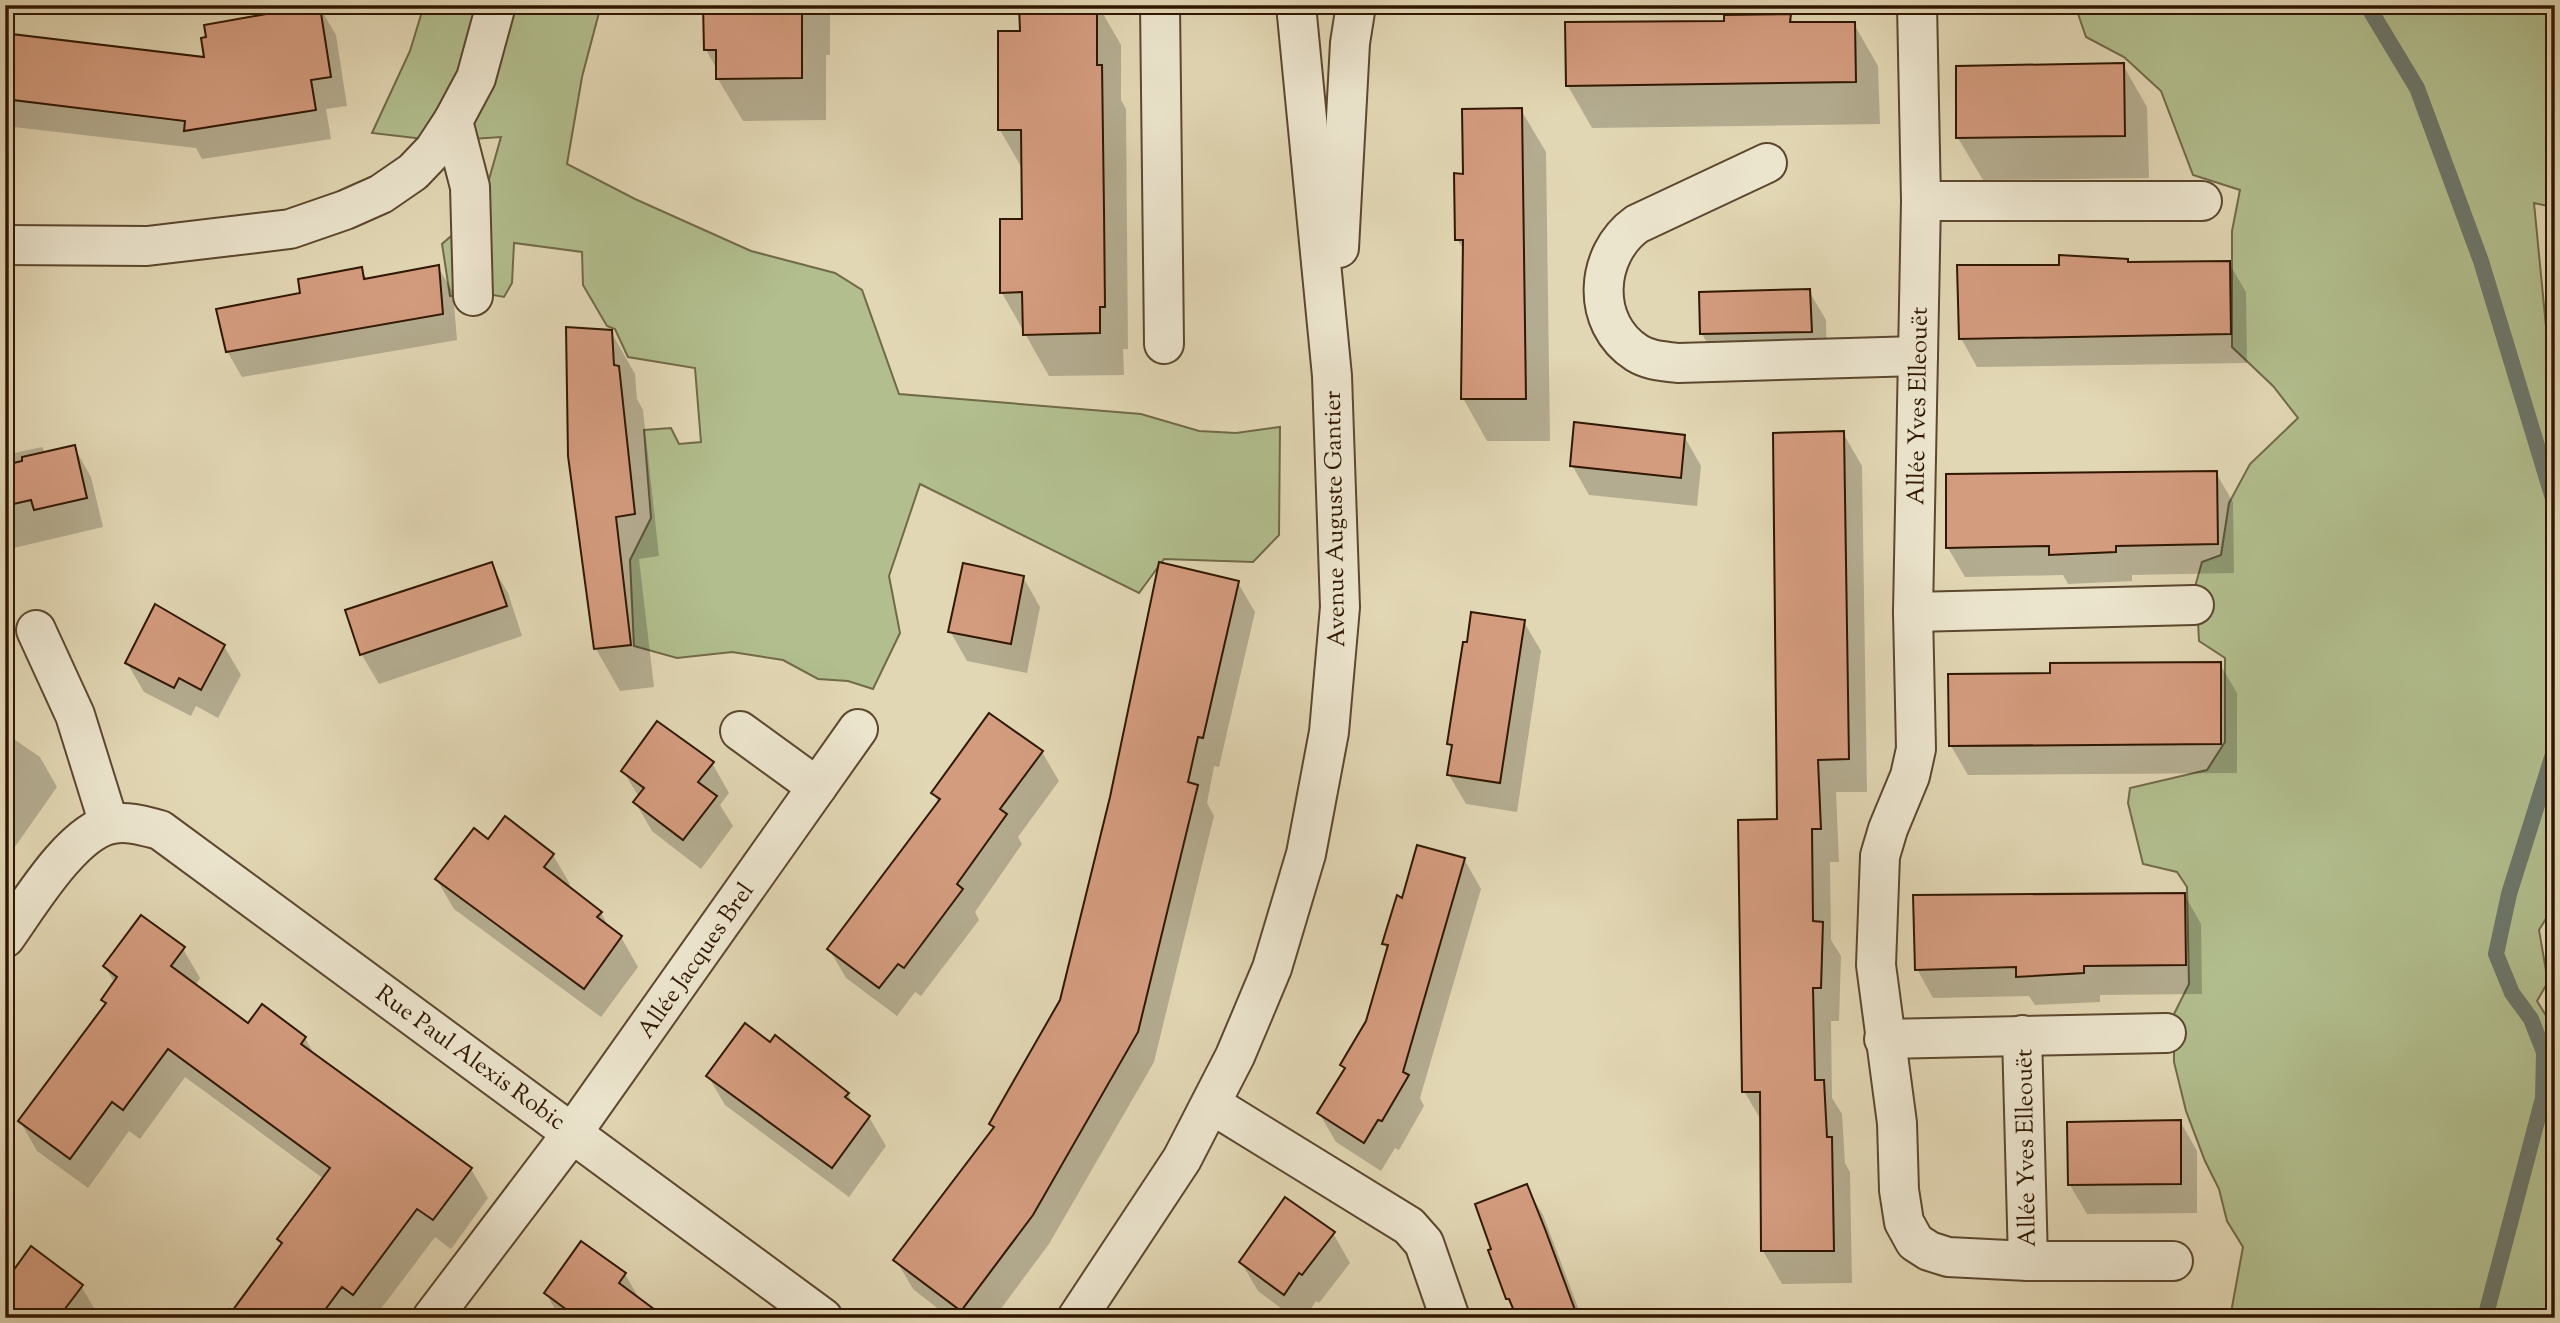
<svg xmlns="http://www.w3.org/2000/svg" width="2560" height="1323" viewBox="0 0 2560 1323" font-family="'Sorts Mill Goudy',serif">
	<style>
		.green { fill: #b2be8e; stroke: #716a48; stroke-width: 2 }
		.shadow { fill: #0003 }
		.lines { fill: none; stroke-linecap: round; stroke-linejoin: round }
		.stream { stroke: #6d786c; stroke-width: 16 }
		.building { fill: #d49c7f; stroke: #301701; stroke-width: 2 }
		.minor-casing { stroke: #5c472e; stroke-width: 42 }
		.minor { stroke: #ece5ce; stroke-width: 38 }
		.labels { text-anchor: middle; stroke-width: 5; stroke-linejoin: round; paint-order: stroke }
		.street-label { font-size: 24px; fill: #301701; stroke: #ece5ce }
	</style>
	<rect width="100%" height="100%" fill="#e2d7b4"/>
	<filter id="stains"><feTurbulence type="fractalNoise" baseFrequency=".00286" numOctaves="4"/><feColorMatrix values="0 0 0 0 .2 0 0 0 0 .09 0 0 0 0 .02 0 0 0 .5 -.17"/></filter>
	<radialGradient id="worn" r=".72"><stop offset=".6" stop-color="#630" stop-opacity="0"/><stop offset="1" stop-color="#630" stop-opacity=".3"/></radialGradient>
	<!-- green -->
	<g class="green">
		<path d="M424 5H601L582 77 567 164 635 199 751 251 835 273 862 290 899 394 1141 414 1199 431 1236 433 1280 427 1279 535 1253 562 1164 559 1139 593 920 484 889 576 900 633 873 689 848 681 818 679 783 660 732 652 677 658 634 646 630 560 651 518 644 430 671 428 679 444 701 442 695 368 628 357 615 329 607 326 583 285 582 252 514 243 512 283 504 297 488 294 450 296 442 244 480 211 501 137 441 141 372 133 410 51Z"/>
		<path d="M2075 5H2555V224L2552 207 2534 203 2548 347 2555 376V894L2550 912 2539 930 2548 982 2537 1001 2555 1030V1318H2230L2243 1247 2227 1221 2219 1189 2205 1161 2186 1111 2174 1062V1014L2189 984 2187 887 2177 872 2143 864 2128 803 2130 788 2207 770 2225 742V658L2199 641 2196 583 2202 562 2221 555 2229 503 2250 464 2298 418 2273 386 2232 347V231L2240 190 2193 175 2161 91 2124 57 2086 37Z"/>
	</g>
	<!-- shadow -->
	<g class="shadow">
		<path d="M705 5H830V55H826V120L743 121 718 79V71L706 50Z"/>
		<path d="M1021 5H1098L1121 45V100L1126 109 1128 349H1123L1124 375 1049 376 1002 293 1024 220 1023 170 1000 130 1022 32Z"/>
		<path d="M319 6 336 35 347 106 326 109 331 139 202 159 196 148 5 126V45L206 59 208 38 206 26Z"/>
		<path d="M1790 16 1794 24H1854L1878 66 1880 124 1592 128 1568 86 1726 23Z"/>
		<path d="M2123 65 2147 107 2149 178 1983 180 1958 138Z"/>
		<path d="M1521 110 1546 152 1550 441H1487L1463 398 1465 252 1457 239 1465 175Z"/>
		<path d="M2229 263 2246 292 2247 363 1977 367 1961 338 2129 264Z"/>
		<path d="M438 267 453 292 457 340 242 377 227 351 302 294 361 269 368 281Z"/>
		<path d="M1809 291 1826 320 1827 361 1719 363 1702 334Z"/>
		<path d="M611 332 635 374 637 399 643 410 659 556 639 559 654 687 620 691 596 649 570 456Z"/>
		<path d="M1843 433 1862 466 1867 792H1836L1839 862H1830L1831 940 1841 956 1839 1021H1831L1832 1098 1842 1114 1845 1163 1850 1172 1852 1283 1782 1284 1763 1251 1762 1122 1744 1091 1779 821Z"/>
		<path d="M1684 436 1701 466 1697 506 1589 495 1572 465Z"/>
		<path d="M42 447 46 454 74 447 91 477 103 527 5 550V455Z"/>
		<path d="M2216 473 2233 502 2234 573 2132 575V581L2068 584 2063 575 1965 577 1948 548Z"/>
		<path d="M491 564 508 593 522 636 379 684 362 655 347 611Z"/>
		<path d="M1023 577 1040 607 1027 673 967 661 950 631Z"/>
		<path d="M1238 583 1255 612 1219 767 1214 766 1207 803 1214 816 1154 1062 1049 1244 994 1318H950L913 1289 896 1260 994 1130 991 1124 1062 1000Z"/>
		<path d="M156 607 224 646 241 675 218 718 196 706 191 716 144 692 127 663Z"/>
		<path d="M1524 622 1541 651 1517 812 1466 804 1449 775 1453 750 1449 744Z"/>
		<path d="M2220 664 2237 693V773L1968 775 1951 746 2051 674Z"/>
		<path d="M5 733 40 757 57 787 5 861Z"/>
		<path d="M1042 752 1059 781 1018 837 1022 844 975 912 979 920 921 996 915 992 897 1016 846 978 829 949 939 804 933 793Z"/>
		<path d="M712 763 729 793 720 805 733 826 701 869 652 831 635 802 639 797 623 771Z"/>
		<path d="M553 855 570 884 568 887 601 913 610 929 621 937 638 967 601 1017 454 909 437 880Z"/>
		<path d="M1464 859 1481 889 1420 1098 1424 1106 1399 1150 1395 1148 1381 1171 1336 1142 1319 1113 1345 1071 1342 1065 1368 1022 1388 951 1384 944 1403 901Z"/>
		<path d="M2184 894 2201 924 2202 994 2100 995V1002L2035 1005 2029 996 1933 998 1917 969Z"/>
		<path d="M183 949 200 978 195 986 249 1025 305 1038 315 1056 471 1169 488 1198 451 1249 435 1237 374 1318H363L359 1315 357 1318H221L229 1307 235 1311 282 1245 279 1239 324 1179 185 1077 140 1139 129 1131 88 1188 37 1151 20 1121 106 1005 103 1000 115 984 105 966Z"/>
		<path d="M771 1044 848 1094 855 1107 869 1117 886 1146 849 1197 725 1105 708 1076Z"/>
		<path d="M2180 1121 2197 1151V1213L2087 1214 2070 1185Z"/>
		<path d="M1526 1186 1543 1215 1582 1318H1519L1508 1299Z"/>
		<path d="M1333 1233 1350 1263 1319 1303 1316 1301 1305 1318H1294L1258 1291 1241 1262Z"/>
		<path d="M625 1274 640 1300 663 1318H551L556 1311 546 1293Z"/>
		<path d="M81 1286 98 1315 96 1318H5Z"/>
	</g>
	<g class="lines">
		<!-- stream -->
		<g class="stream">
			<path d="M2367 5 2417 88 2481 261 2555 505"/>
			<path d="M2485 1318 2543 1098 2544 1052 2531 1019 2512 993 2496 954 2509 894 2555 748"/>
		</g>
	</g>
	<!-- building -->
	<g class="building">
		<path d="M703 5H802V78L716 79V50H704Z"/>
		<path d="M1019 5H1097V65H1102L1104 210 1105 307H1100V333L1023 335 1022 292 1000 293V219H1022L1021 130H998V31H1020Z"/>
		<path d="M311 6 313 14 321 13 331 77 311 80 316 110 184 131 185 121 5 99V43L11 44V34L204 57 201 38 206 37 204 25Z"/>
		<path d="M1791 14 1790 22H1855L1856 82 1566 86 1565 22 1724 21V15Z"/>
		<path d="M2124 63 2125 136 1956 138V66Z"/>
		<path d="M1522 108 1526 399H1461L1463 240H1455L1454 173 1463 174 1462 109Z"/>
		<path d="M2059 255 2128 259V262L2230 261 2231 334 1959 339 1957 265H2059Z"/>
		<path d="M439 265 443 314 226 352 216 309 300 293 298 279 362 267 364 279Z"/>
		<path d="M1810 289 1812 332 1700 334 1699 292Z"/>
		<path d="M566 327 612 330 614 365 619 366 635 514 616 517 631 645 594 649 568 456Z"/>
		<path d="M1574 422 1685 435 1681 478 1570 466Z"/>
		<path d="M1844 431 1849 759 1818 760 1821 829H1812L1813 921 1823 922 1821 988H1813L1815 1080H1824L1827 1137H1832L1834 1251H1761L1760 1092H1742L1738 820 1777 819 1773 433Z"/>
		<path d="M75 445 87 498 34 510 31 500 5 506V465L22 461V457Z"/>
		<path d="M2217 471 2218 544 2116 546V552L2049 555V546L1946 548V474Z"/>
		<path d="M492 562 507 606 360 655 345 610Z"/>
		<path d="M1159 562 1239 581 1203 738 1198 737 1188 782 1198 785 1138 1032 1033 1215 961 1311 893 1260 994 1127 989 1124 1060 1000 1110 797Z"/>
		<path d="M963 563 1024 576 1011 644 948 632Z"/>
		<path d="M155 604 225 645 201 690 179 678 174 688 125 663Z"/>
		<path d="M1471 612 1525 620 1500 783 1447 775 1452 745 1447 744 1463 642H1467Z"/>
		<path d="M2221 662V744L1949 746 1948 674 2050 673V663Z"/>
		<path d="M989 713 1043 751 1000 809 1007 814 957 884 963 889 904 968 898 964 879 988 827 949 940 799 931 793Z"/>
		<path d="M657 721 714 762 698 782 717 796 683 840 633 802 644 788 621 771Z"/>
		<path d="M505 816 554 854 544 867 602 912 597 917 622 936 584 989 435 879 474 828 488 839Z"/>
		<path d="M1417 845 1465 858 1403 1072 1409 1075 1382 1121 1378 1120 1364 1143 1317 1113 1345 1068 1340 1065 1366 1021 1388 945 1382 944 1397 895 1402 898Z"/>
		<path d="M2185 893 2186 965 2084 966V973L2016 977V967L1915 970 1913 895Z"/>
		<path d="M141 915 185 947 171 966 248 1023 262 1004 306 1037 301 1044 472 1168 433 1220 417 1209 353 1295 342 1287 319 1318H227L282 1243 277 1239 330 1168 168 1049 123 1110 112 1102 70 1159 18 1121 106 1003 101 1000 117 977 103 966Z"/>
		<path d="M745 1023 770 1042 775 1035 849 1093 845 1097 870 1116 832 1168 706 1076Z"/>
		<path d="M2181 1120V1184L2068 1185 2067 1122Z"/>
		<path d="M1527 1184 1545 1229 1578 1318H1517L1509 1299H1506L1488 1250 1491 1249 1475 1204Z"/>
		<path d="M1285 1197 1335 1232 1302 1275 1299 1273 1284 1295 1239 1262Z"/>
		<path d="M581 1241 626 1273 619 1283 666 1318H578L544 1293Z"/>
		<path d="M31 1246 83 1285 58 1318H5V1282Z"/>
	</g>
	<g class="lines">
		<!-- minor casing -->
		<g class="minor-casing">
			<g id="minor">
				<path d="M1160 5 1164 344"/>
				<path d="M1917 5 1921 201 1913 612 1916 749 1910 776 1888 829 1880 856 1876 965 1897 1123 1899 1190 1904 1222 1915 1242 1929 1251 1948 1257 2028 1261 2022 1035"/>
				<path d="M453 121 470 187 473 296"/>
				<path d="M1767 163 1637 224C1595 254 1590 323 1637 353 1650 361 1663 361 1678 363L1918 356"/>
				<path d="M1921 201H2202"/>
				<path d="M5 245 147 246 290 229 345 210 381 194 413 172 434 150 453 121 476 78 496 5"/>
				<path d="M1339 248 1350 43 1356 5"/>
				<path d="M1913 612 2194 605"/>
				<path d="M36 630 75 715 109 824"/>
				<path d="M740 731 817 787"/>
				<path d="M5 938C28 906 72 831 112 824 129 821 144 826 160 830L823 1318"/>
				<path d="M1884 1039 2166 1033"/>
				<path d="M1211 1104 1409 1226 1424 1243 1450 1318"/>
				<path d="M2028 1261H2173"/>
				<path d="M432 1318 573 1132 858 729"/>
				<path d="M1077 1318 1182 1159 1235 1056 1254 1011 1272 968 1306 854 1329 732 1340 607 1332 376 1296 5"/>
			</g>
		</g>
		<!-- minor -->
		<use href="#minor" class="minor"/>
	</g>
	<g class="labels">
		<!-- street labels -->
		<g class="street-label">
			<text transform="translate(1917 406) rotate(-89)" y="8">Allée Yves Elleouët</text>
			<text transform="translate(1334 519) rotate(-91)" y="8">Avenue Auguste Gantier</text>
			<text transform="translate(695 960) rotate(-55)" y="8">Allée Jacques Brel</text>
			<text transform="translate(471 1057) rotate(36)" y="8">Rue Paul Alexis Robic</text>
			<text transform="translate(2025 1148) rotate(-91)" y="8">Allée Yves Elleouët</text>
		</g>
	</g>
	<!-- margin -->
	<rect width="2560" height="1323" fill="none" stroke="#e2d7b4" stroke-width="28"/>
	<rect x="7" y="7" width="2546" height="1309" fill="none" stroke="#301701" stroke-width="3.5"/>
	<rect x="14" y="14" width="2532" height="1295" fill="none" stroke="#301701" stroke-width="2"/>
	<rect width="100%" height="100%" filter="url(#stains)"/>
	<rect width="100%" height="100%" fill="url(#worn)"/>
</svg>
